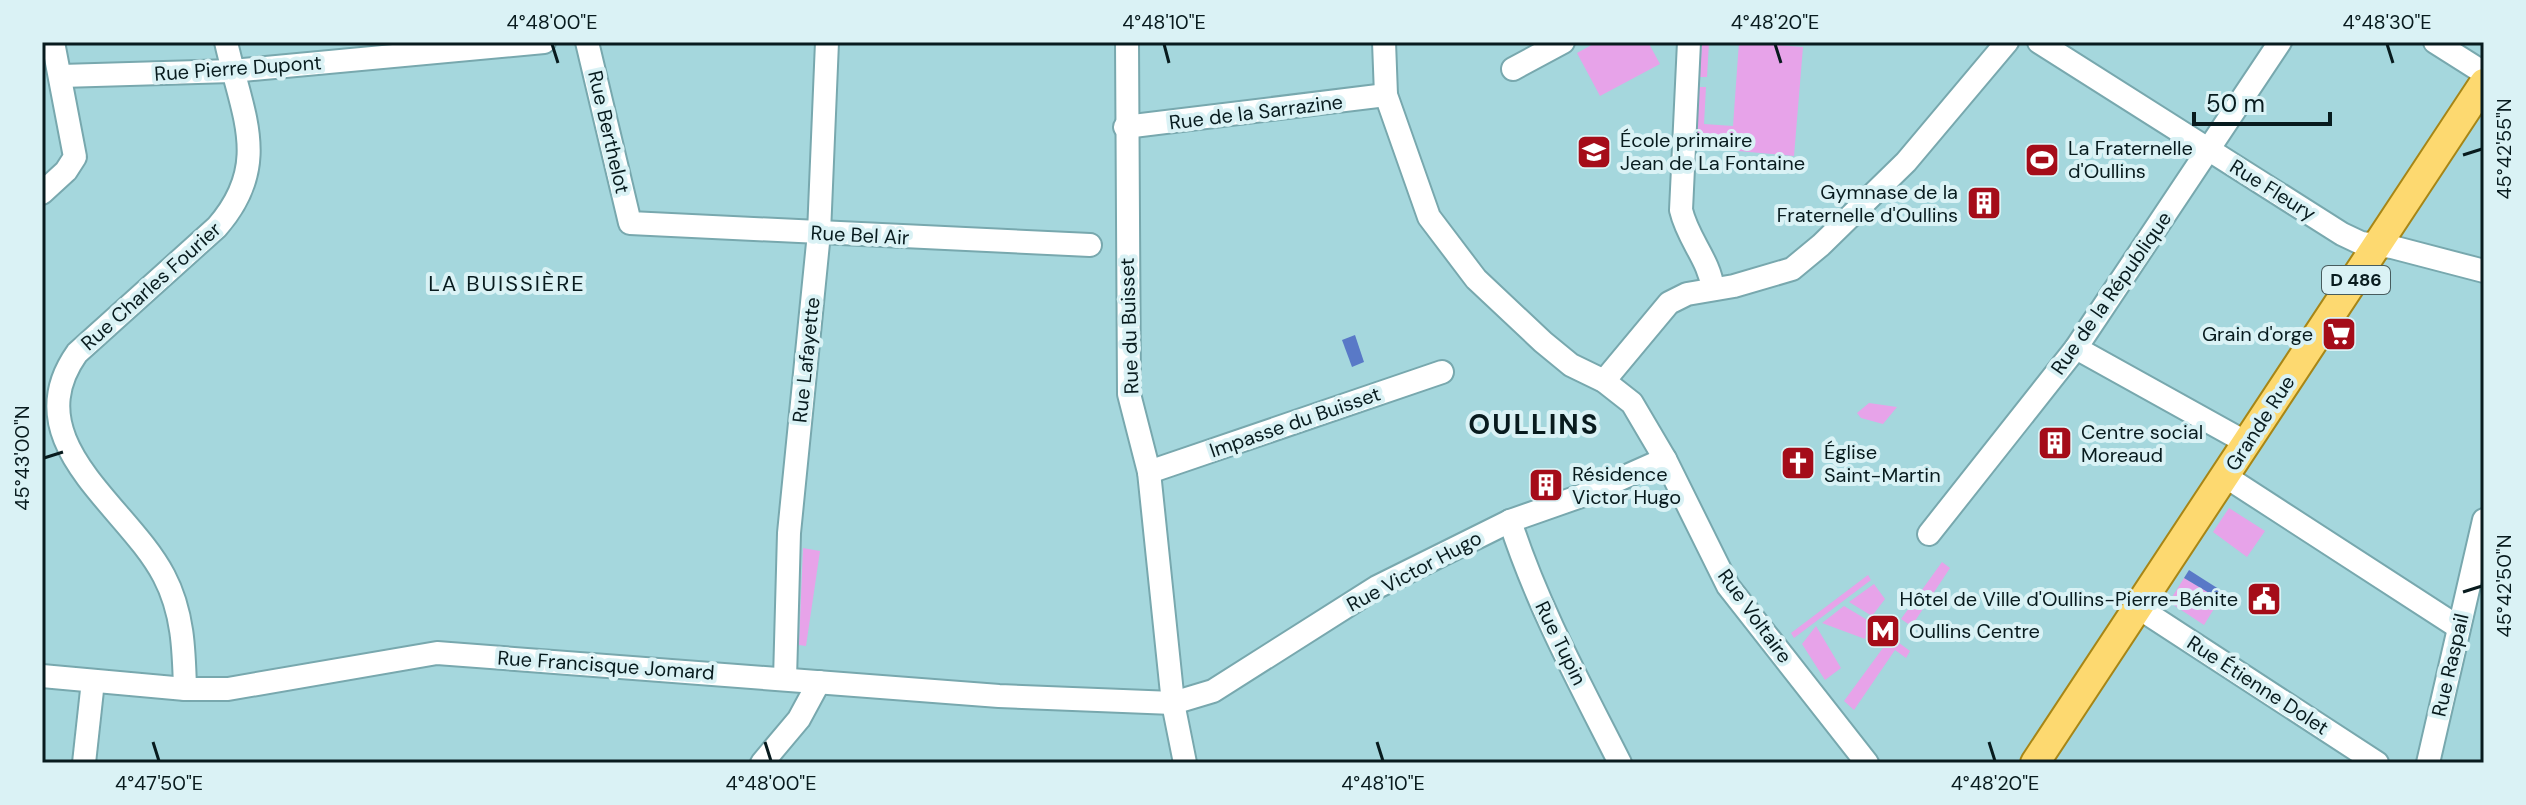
<svg xmlns="http://www.w3.org/2000/svg" width="2526" height="805" viewBox="0 0 2526 805" font-family="'DM Sans',sans-serif">
	<style>
		.green { fill: #e7a3e9 }
		.water { fill: #5979c7 }
		.lines { fill: none; stroke-linecap: round; stroke-linejoin: round }
		.minor-casing { stroke: #78a8ae; stroke-width: 26 }
		.major-casing { stroke: #a78616; stroke-width: 32 }
		.minor { stroke: #fff; stroke-width: 22 }
		.major { stroke: #fdd970; stroke-width: 28 }
		.ticks { fill: none; stroke: #081b1e; stroke-width: 3 }
		.labels { text-anchor: middle; stroke-width: 8; stroke-linejoin: round; paint-order: stroke }
		.shield { fill: #daf2f5; stroke: #475c5e; stroke-width: 2 }
		.shield-label { font-size: 18px; font-weight: bold; fill: #081b1e }
		.street-label { font-size: 20px; fill: #081b1e; stroke: #daf2f5 }
		.poi-label { font-size: 20px; fill: #081b1e; stroke: #daf2f5; text-anchor: start }
		.neighbourhood-label { font-size: 22px; letter-spacing: 2px; fill: #081b1e; stroke: #daf2f5 }
		.district-label { font-size: 28px; font-weight: bold; letter-spacing: 2px; fill: #081b1e; stroke: #daf2f5 }
		.neatline { fill: none; stroke: #081b1e; stroke-width: 3 }
		.ticks-label { font-size: 20px; text-anchor: middle; fill: #081b1e }
	</style>
	<rect width="100%" height="100%" fill="#a5d7dd"/>
	<!-- green -->
	<g class="green">
		<path d="M1597 42H1648L1660 64 1600 96 1577 53Z"/>
		<path d="M1702 42H1709L1707 77H1700Z"/>
		<path d="M1739 42 1803 47 1794 156 1693 147 1698 87H1706L1704 124 1733 126Z"/>
		<path d="M1869 403 1897 407 1883 424 1861 418 1857 413Z"/>
		<path d="M2229 508 2265 531 2247 557 2213 532Z"/>
		<path d="M803 548 820 551 806 646 799 645Z"/>
		<path d="M1942 562 1950 568 1915 621 1925 629 1923 634 1901 619Z"/>
		<path d="M1868 575 1871 580 1794 638 1791 633Z"/>
		<path d="M2184 578 2220 599 2204 625 2169 602Z"/>
		<path d="M1874 584 1885 599 1872 616 1849 602Z"/>
		<path d="M1844 606 1869 621 1865 639 1822 623Z"/>
		<path d="M1816 626 1841 668 1825 680 1802 644Z"/>
		<path d="M1891 637 1910 651 1906 658 1895 650 1854 710 1844 701Z"/>
	</g>
	<!-- water -->
	<g class="water">
		<path d="M1355 335 1364 362 1352 367 1342 340Z"/>
		<path d="M2189 570 2225 593 2221 600 2184 578Z"/>
	</g>
	<g class="lines">
		<!-- minor casing -->
		<g class="minor-casing">
			<g id="minor">
				<path d="M587 42 630 223 1090 245"/>
				<path d="M1127 42 1129 394 1149 472 1173 703 1185 763"/>
				<path d="M1384 42 1386 95 1429 217 1476 279 1543 342 1571 365 1604 381 1632 403 1665 459 1728 586 1867 763"/>
				<path d="M1689 42 1681 210C1688 240 1709 259 1713 289"/>
				<path d="M2039 42 2342 234 2361 243 2392 247 2484 271"/>
				<path d="M2435 42 2484 73"/>
				<path d="M1513 69 1563 42"/>
				<path d="M61 76 232 71 544 42"/>
				<path d="M1125 127 1386 95"/>
				<path d="M42 193 66 171 75 157 53 42"/>
				<path d="M2076 348 2247 443"/>
				<path d="M1604 381 1669 303 1687 294 1734 286 1792 269 1821 245 1906 162 2007 42"/>
				<path d="M1149 472 1442 372"/>
				<path d="M2225 476 2458 627"/>
				<path d="M1510 521C1537 605 1580 684 1620 763"/>
				<path d="M1929 534 2076 348 2280 42"/>
				<path d="M2139 608 2377 763"/>
				<path d="M42 676 185 689H228L437 653 999 696 1173 703 1213 691 1377 587 1510 521 1584 495 1665 459"/>
				<path d="M785 679 789 533 819 233 827 42"/>
				<path d="M185 689C184 650 183 612 164 576 127 505 14 442 77 353L217 227C272 164 242 115 226 42"/>
				<path d="M84 763 93 681"/>
				<path d="M762 763 799 719 819 682"/>
				<path d="M2428 763 2484 520"/>
			</g>
		</g>
		<!-- major casing -->
		<g class="major-casing">
			<path id="major" d="M2035 763 2484 83"/>
		</g>
		<!-- minor -->
		<use href="#minor" class="minor"/>
		<!-- major -->
		<use href="#major" class="major"/>
	</g>
	<!-- ticks -->
	<path class="ticks" d="M552 44 558 63M1164 44 1169 63M1775 44 1781 63M2387 44 2393 63M2463 155 2482 149M44 458 63 452M2463 592 2482 586M153 742 159 761M765 742 771 761M1377 742 1383 761M1989 742 1995 761"/>
	<!-- icons -->
	<defs>
		<g id="school-square" transform="scale(1.8)"><rect x="-9" y="-9" width="18" height="18" rx="4" fill="#a50c19" stroke="#daf2f5"/><path d="M0-5L7-2L0 1L-7-2ZM-4 1L0 2.5L4 1V4Q0 6-4 4Z" fill="#fff"/></g>
		<g id="stadium-square" transform="scale(1.8)"><rect x="-9" y="-9" width="18" height="18" rx="4" fill="#a50c19" stroke="#daf2f5"/><path d="M0-5a6.5 5 0 1 0 0 10a6.5 5 0 1 0 0-10ZM-3.5-1.8h7v3.6h-7Z" fill="#fff"/></g>
		<g id="building-square" transform="scale(1.8)"><rect x="-9" y="-9" width="18" height="18" rx="4" fill="#a50c19" stroke="#daf2f5"/><path d="M-4-6H4V6H1V3H-1V6H-4ZM-2.5-4.3h1.7v1.8h-1.7ZM.8-4.3h1.7v1.8H.8ZM-2.5-1h1.7V.8h-1.7ZM.8-1h1.7V.8H.8Z" fill="#fff"/></g>
		<g id="supermarket-square" transform="scale(1.8)"><rect x="-9" y="-9" width="18" height="18" rx="4" fill="#a50c19" stroke="#daf2f5"/><path d="M-6-5.5h2.5l.6 2H6L4.5 2H-2.5L-4.4-4H-6ZM-1.5 3.2a1.3 1.3 0 1 0 .1 0ZM3 3.2a1.3 1.3 0 1 0 .1 0Z" fill="#fff"/></g>
		<g id="church-square" transform="scale(1.8)"><rect x="-9" y="-9" width="18" height="18" rx="4" fill="#a50c19" stroke="#daf2f5"/><path d="M-1.2-6h2.4v3.5h3.3v2.4h-3.3V6h-2.4V-.1h-3.3v-2.4h3.3Z" fill="#fff"/></g>
		<g id="civic-square" transform="scale(1.8)"><rect x="-9" y="-9" width="18" height="18" rx="4" fill="#a50c19" stroke="#daf2f5"/><path d="M-.6-6.5H3V-4.5H.6V-3L4-1V1h2V6H-6V1h2V-1L-.6-3ZM-1.2 2.5V6h2.4V2.5Z" fill="#fff"/></g>
		<g id="metro-square" transform="scale(1.8)"><rect x="-9" y="-9" width="18" height="18" rx="4" fill="#a50c19" stroke="#daf2f5"/><path d="M-5.5 5V-5H-3L0 0L3-5H5.5V5H3V-.5L0 4L-3-.5V5Z" fill="#fff"/></g>
	</defs>
	<g fill-rule="evenodd">
		<use href="#school-square" x="1594" y="152"/>
		<use href="#stadium-square" x="2042" y="160"/>
		<use href="#building-square" x="1984" y="203"/>
		<use href="#supermarket-square" x="2339" y="334"/>
		<use href="#building-square" x="2055" y="443"/>
		<use href="#church-square" x="1798" y="463"/>
		<use href="#building-square" x="1546" y="485"/>
		<use href="#civic-square" x="2264" y="599"/>
		<use href="#metro-square" x="1883" y="631"/>
	</g>
	<g class="labels">
		<!-- shield labels -->
		<rect class="shield" x="2322" y="266" width="68" height="28" rx="6"/>
		<g class="shield-label">
			<text x="2356" y="286">D 486</text>
		</g>
		<!-- street labels -->
		<g class="street-label">
			<text transform="translate(238 68) rotate(-4)" y="7">Rue Pierre Dupont</text>
			<text transform="translate(1256 112) rotate(-7)" y="7">Rue de la Sarrazine</text>
			<text transform="translate(609 132) rotate(77)" y="7">Rue Berthelot</text>
			<text transform="translate(2273 190) rotate(32)" y="7">Rue Fleury</text>
			<text transform="translate(860 235) rotate(3)" y="7">Rue Bel Air</text>
			<text transform="translate(151 286) rotate(-42)" y="7">Rue Charles Fourier</text>
			<text transform="translate(2111 293) rotate(-55)" y="7">Rue de la République</text>
			<text transform="translate(1129 326) rotate(-92)" y="7">Rue du Buisset</text>
			<text transform="translate(806 360) rotate(-84)" y="7">Rue Lafayette</text>
			<text transform="translate(1295 422) rotate(-19)" y="7">Impasse du Buisset</text>
			<text transform="translate(2260 423) rotate(-57)" y="7">Grande Rue</text>
			<text transform="translate(1414 571) rotate(-28)" y="7">Rue Victor Hugo</text>
			<text transform="translate(1755 616) rotate(54)" y="7">Rue Voltaire</text>
			<text transform="translate(1561 643) rotate(64)" y="7">Rue Tupin</text>
			<text transform="translate(606 665) rotate(4)" y="7">Rue Francisque Jomard</text>
			<text transform="translate(2450 665) rotate(-77)" y="7">Rue Raspail</text>
			<text transform="translate(2258 685) rotate(33)" y="7">Rue Étienne Dolet</text>
		</g>
		<!-- poi labels -->
		<g class="poi-label">
			<text x="1620" y="147">École primaire<tspan x="1620" dy="23">Jean de La Fontaine</tspan></text>
			<text x="2068" y="155">La Fraternelle<tspan x="2068" dy="23">d'Oullins</tspan></text>
			<text x="1958" y="199" text-anchor="end">Gymnase de la<tspan x="1958" dy="23">Fraternelle d'Oullins</tspan></text>
			<text x="2313" y="341" text-anchor="end">Grain d'orge</text>
			<text x="2081" y="439">Centre social<tspan x="2081" dy="23">Moreaud</tspan></text>
			<text x="1824" y="459">Église<tspan x="1824" dy="23">Saint-Martin</tspan></text>
			<text x="1572" y="481">Résidence<tspan x="1572" dy="23">Victor Hugo</tspan></text>
			<text x="2238" y="606" text-anchor="end">Hôtel de Ville d'Oullins-Pierre-Bénite</text>
			<text x="1909" y="638">Oullins Centre</text>
		</g>
		<!-- neighbourhood labels -->
		<g class="neighbourhood-label">
			<text x="507" y="291">LA BUISSIÈRE</text>
		</g>
		<!-- district labels -->
		<g class="district-label">
			<text x="1534" y="434">OULLINS</text>
		</g>
	</g>
	<!-- border -->
	<rect width="2526" height="805" fill="none" stroke="#daf2f5" stroke-width="88"/>
	<!-- scale -->
	<path d="M2194 112v12h136v-12" fill="none" stroke="#081b1e" stroke-width="4"/>
	<text x="2206" y="112" font-size="24" fill="#081b1e" stroke="#daf2f5" stroke-width="6" paint-order="stroke">50 m</text>
	<rect x="44" y="44" width="2438" height="717" class="neatline"/>
	<g class="ticks-label">
		<text x="552" y="29">4°48'00"E</text>
		<text x="1164" y="29">4°48'10"E</text>
		<text x="1775" y="29">4°48'20"E</text>
		<text x="2387" y="29">4°48'30"E</text>
		<text transform="translate(2504 149) rotate(-90)" y="7">45°42'55"N</text>
		<text transform="translate(22 458) rotate(-90)" y="7">45°43'00"N</text>
		<text transform="translate(2504 586) rotate(-90)" y="7">45°42'50"N</text>
		<text x="159" y="790">4°47'50"E</text>
		<text x="771" y="790">4°48'00"E</text>
		<text x="1383" y="790">4°48'10"E</text>
		<text x="1995" y="790">4°48'20"E</text>
	</g>
</svg>
